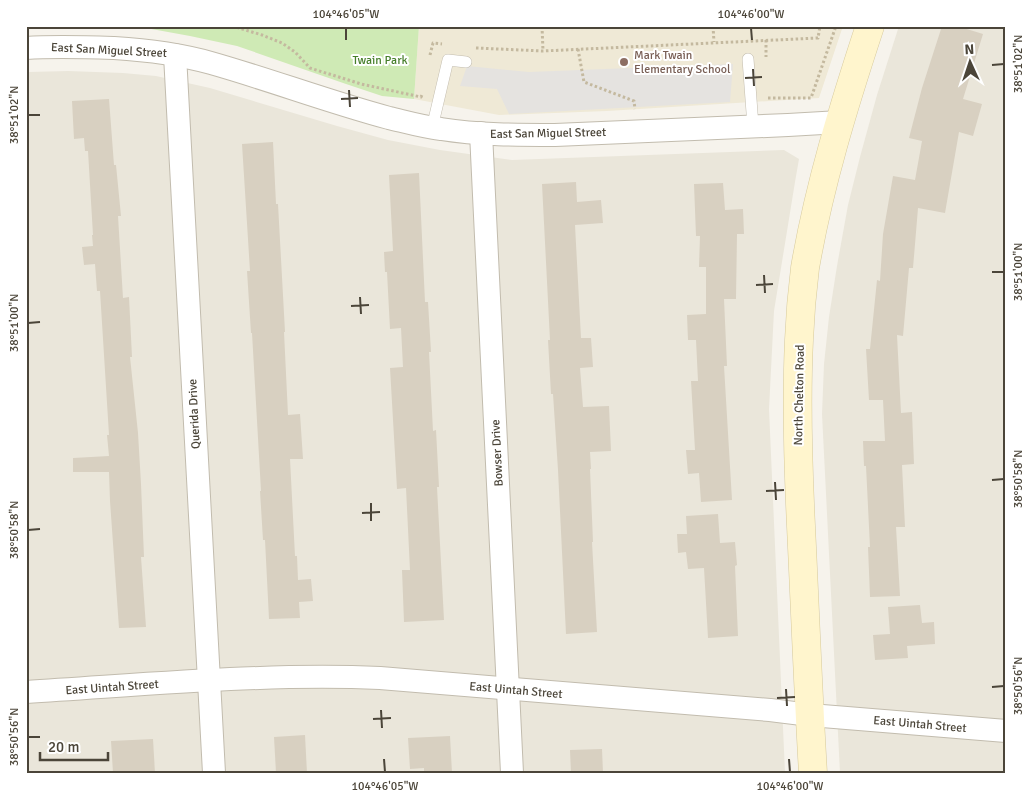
<svg xmlns="http://www.w3.org/2000/svg" width="1032" height="799" viewBox="0 0 1032 799" font-family="Signika,sans-serif">
	<style>
		.residential { fill: #eae6da }
		.education { fill: #efe9d6 }
		.green { fill: #cfeab5 }
		.parking { fill: #e5e3e0 }
		.building { fill: #d8d0c1 }
		.lines { fill: none; stroke-linecap: round; stroke-linejoin: round }
		.service-casing { stroke: #c2bcae; stroke-width: 12 }
		.minor-casing { stroke: #c2bcae; stroke-width: 24 }
		.secondary-casing { stroke: #d6c99b; stroke-width: 29 }
		.path { stroke: #c4b99f; stroke-width: 3; stroke-dasharray: 2.5 2.5; stroke-linecap: butt }
		.service { stroke: #fff; stroke-width: 11 }
		.minor { stroke: #fff; stroke-width: 22 }
		.secondary { stroke: #fff5cd; stroke-width: 28 }
		.ticks { fill: none; stroke: #4b4539; stroke-width: 2 }
		.education-dot { fill: #8d6e63; stroke: #fff; stroke-width: 2 }
		.labels { text-anchor: middle; stroke-width: 4; stroke-linejoin: round; paint-order: stroke }
		.street-label { font-size: 12px; fill: #4b4539; stroke: #fff }
		.education-label { font-size: 12px; fill: #785e54; stroke: #fff; text-anchor: start }
		.park-label { font-size: 12px; fill: #467e2a; stroke: #fff }
		.neatline { fill: none; stroke: #4b4539; stroke-width: 2 }
		.ticks-label { font-size: 12px; text-anchor: middle; fill: #4b4539 }
	</style>
	<rect width="100%" height="100%" fill="#f6f3ec"/>
	<!-- residential -->
	<g class="residential">
		<path d="M26 26 29 72 68 71 123 73 156 76 210 88 337 126 388 140 440 150 512 160 784 150 799 159 795 182 774 311 769 409 785 773H26Z"/>
		<path d="M899 26H1006V773H840L822 414 824 364 829 317 837 266 848 205 860 157 877 95Z"/>
	</g>
	<!-- education -->
	<path class="education" d="M419 26H843L819 98 607 111 499 115 414 99Z"/>
	<!-- green -->
	<path class="green" d="M125 26H419L414 99 382 96 346 84 237 46 190 36 146 28Z"/>
	<!-- parking -->
	<path class="parking" d="M733 64 730 102 509 114 497 89 460 86 467 66 529 72Z"/>
	<!-- building -->
	<g class="building">
		<path d="M942 26H957L983 34 963 99 982 104 973 136 959 132 945 213 918 208 913 268H909L903 336 897 335 901 413 912 412 914 464 902 465 905 527H896L900 596 870 597 868 547H870L866 466H864L863 441H885L883 400H869L866 349H870L877 280 880 281 883 234 893 176 915 180 922 141 909 138 922 88Z"/>
		<path d="M109 99 114 165H116L121 216H118L123 298 129 297 132 357H130L138 433 141 484 144 557H141L146 627 119 628 110 501 109 472H73V458L109 456 107 435H109L100 291H97L95 264 84 265 82 247 93 246 92 235H93L88 151H85L84 138 74 139 72 101Z"/>
		<path d="M273 142 276 204H278L285 332H284L288 415 300 414 303 459H290L295 556H297L298 580 311 579 313 601 299 602 300 618 269 619 265 540H263L260 491H261L252 333H251L247 271H250L242 144Z"/>
		<path d="M419 173 425 302H428L431 352H429L433 431 436 430 439 487H437L444 620 404 622 402 570H410L406 488 397 489 390 368 403 367 401 328 390 329 387 272H385L384 252 393 251 389 175Z"/>
		<path d="M576 182 577 202 601 200 603 223 575 225 581 338H591L593 367 580 368 583 407 609 406 611 451 590 452 591 469H590L593 542H592L597 632 566 634 558 470 553 394H551L548 340H550L542 184Z"/>
		<path d="M723 183 725 210 743 209 744 234H737L736 299H724L727 366H724L732 500 701 502 699 473 688 474 686 450H695L691 381H698L696 340H688L687 315 706 314V267H699L700 236H696L694 184Z"/>
		<path d="M718 514 720 543 735 542 737 565 735 566 738 636 708 638 704 568 688 569 686 552 678 553 677 534H687L686 516Z"/>
		<path d="M920 605 922 623 934 622 935 644 907 646 908 658 875 660 873 635 890 634 888 607Z"/>
		<path d="M305 735 307 773H276L274 737Z"/>
		<path d="M450 736 452 773H424V768L410 769 408 738Z"/>
		<path d="M153 739 155 773H113L111 741Z"/>
		<path d="M602 749 603 773H571L570 750Z"/>
	</g>
	<g class="lines">
		<!-- service casing -->
		<g class="service-casing">
			<g id="service">
				<path d="M748 59 753 126"/>
				<path d="M432 128 448 60 466 62"/>
			</g>
		</g>
		<!-- minor casing -->
		<g class="minor-casing">
			<g id="minor">
				<path d="M26 48C55 46 84 47 114 48 147 50 179 54 211 63 271 80 329 102 389 118 406 122 423 127 441 129 479 135 517 135 555 135L788 125 840 122"/>
				<path d="M175 55 214 773"/>
				<path d="M481 133 512 773"/>
				<path d="M26 692C143 685 263 673 380 678L770 710 810 715 1006 731"/>
			</g>
		</g>
		<!-- secondary casing -->
		<g class="secondary-casing">
			<path id="secondary" d="M813 773C808 691 805 608 801 526 798 464 796 402 799 340 800 316 802 292 805 268 819 186 844 105 870 26"/>
		</g>
		<!-- path -->
		<g class="path">
			<path d="M232 26 262 35 282 43 295 52 310 68 361 84 421 97 422 95"/>
			<path d="M542 26 543 51"/>
			<path d="M713 26 714 42"/>
			<path d="M766 40V57"/>
			<path d="M476 48 543 51 818 38 820 26"/>
			<path d="M578 49 584 82 634 101 635 109"/>
			<path d="M430 55 433 43 442 44"/>
			<path d="M768 98H811L836 26"/>
		</g>
		<!-- service -->
		<use href="#service" class="service"/>
		<!-- minor -->
		<use href="#minor" class="minor"/>
		<!-- secondary -->
		<use href="#secondary" class="secondary"/>
	</g>
	<!-- ticks -->
	<path class="ticks" d="M346 28V40M751 28 752 40M992 65 1004 64M753 69 754 86M745 78 762 77M349 90 350 107M341 99 358 98M28 115H40M992 272H1004M764 275 765 293M756 285 773 284M360 297 361 314M351 306 369 305M28 323 40 322M992 480 1004 479M775 482 776 500M766 491 784 490M371 503V521M362 513 380 512M28 530 40 529M992 687 1004 686M786 689 787 706M777 698 795 697M381 710 382 728M373 719 391 718M28 737H40M384 759 385 772M789 759 790 772"/>
	<!-- markers -->
	<circle class="education-dot" cx="624" cy="62" r="5"/>
	<g class="labels">
		<!-- street labels -->
		<g class="street-label">
			<text transform="translate(109 50) rotate(3)" y="4">East San Miguel Street</text>
			<text transform="translate(548 133) rotate(-1)" y="4">East San Miguel Street</text>
			<text transform="translate(799 395) rotate(-89)" y="4">North Chelton Road</text>
			<text transform="translate(194 414) rotate(-93)" y="4">Querida Drive</text>
			<text transform="translate(497 453) rotate(-93)" y="4">Bowser Drive</text>
			<text transform="translate(112 687) rotate(-4)" y="4">East Uintah Street</text>
			<text transform="translate(516 690) rotate(5)" y="4">East Uintah Street</text>
			<text transform="translate(920 724) rotate(5)" y="4">East Uintah Street</text>
		</g>
		<!-- education labels -->
		<g class="education-label">
			<text x="634" y="59">Mark Twain<tspan x="634" dy="14">Elementary School</tspan></text>
		</g>
		<!-- park labels -->
		<g class="park-label">
			<text x="380" y="64">Twain Park</text>
		</g>
	</g>
	<!-- border -->
	<rect width="1032" height="799" fill="none" stroke="#ffffff" stroke-width="55"/>
	<!-- north arrow -->
	<g transform="translate(970 62) rotate(357)" stroke="#ffffff" stroke-width="4" paint-order="stroke">
	<path d="M0-4L9 19L0 12L-9 19Z" fill="#4b4539"/>
	<text y="-8" font-size="14" font-weight="bold" text-anchor="middle" fill="#4b4539">N</text>
	</g>
	<!-- scale -->
	<path d="M40 752v8h68v-8" fill="none" stroke="#4b4539" stroke-width="2.5"/>
	<text x="48" y="752" font-size="15" fill="#4b4539" stroke="#ffffff" stroke-width="4" paint-order="stroke">20 m</text>
	<rect x="28" y="28" width="976" height="744" class="neatline"/>
	<g class="ticks-label">
		<text x="346" y="18">104°46'05"W</text>
		<text x="751" y="18">104°46'00"W</text>
		<text transform="translate(1018 64) rotate(-90)" y="4">38°51'02"N</text>
		<text transform="translate(14 115) rotate(-90)" y="4">38°51'02"N</text>
		<text transform="translate(1018 272) rotate(-90)" y="4">38°51'00"N</text>
		<text transform="translate(14 323) rotate(-90)" y="4">38°51'00"N</text>
		<text transform="translate(1018 479) rotate(-90)" y="4">38°50'58"N</text>
		<text transform="translate(14 530) rotate(-90)" y="4">38°50'58"N</text>
		<text transform="translate(1018 686) rotate(-90)" y="4">38°50'56"N</text>
		<text transform="translate(14 737) rotate(-90)" y="4">38°50'56"N</text>
		<text x="385" y="790">104°46'05"W</text>
		<text x="790" y="790">104°46'00"W</text>
	</g>
</svg>
